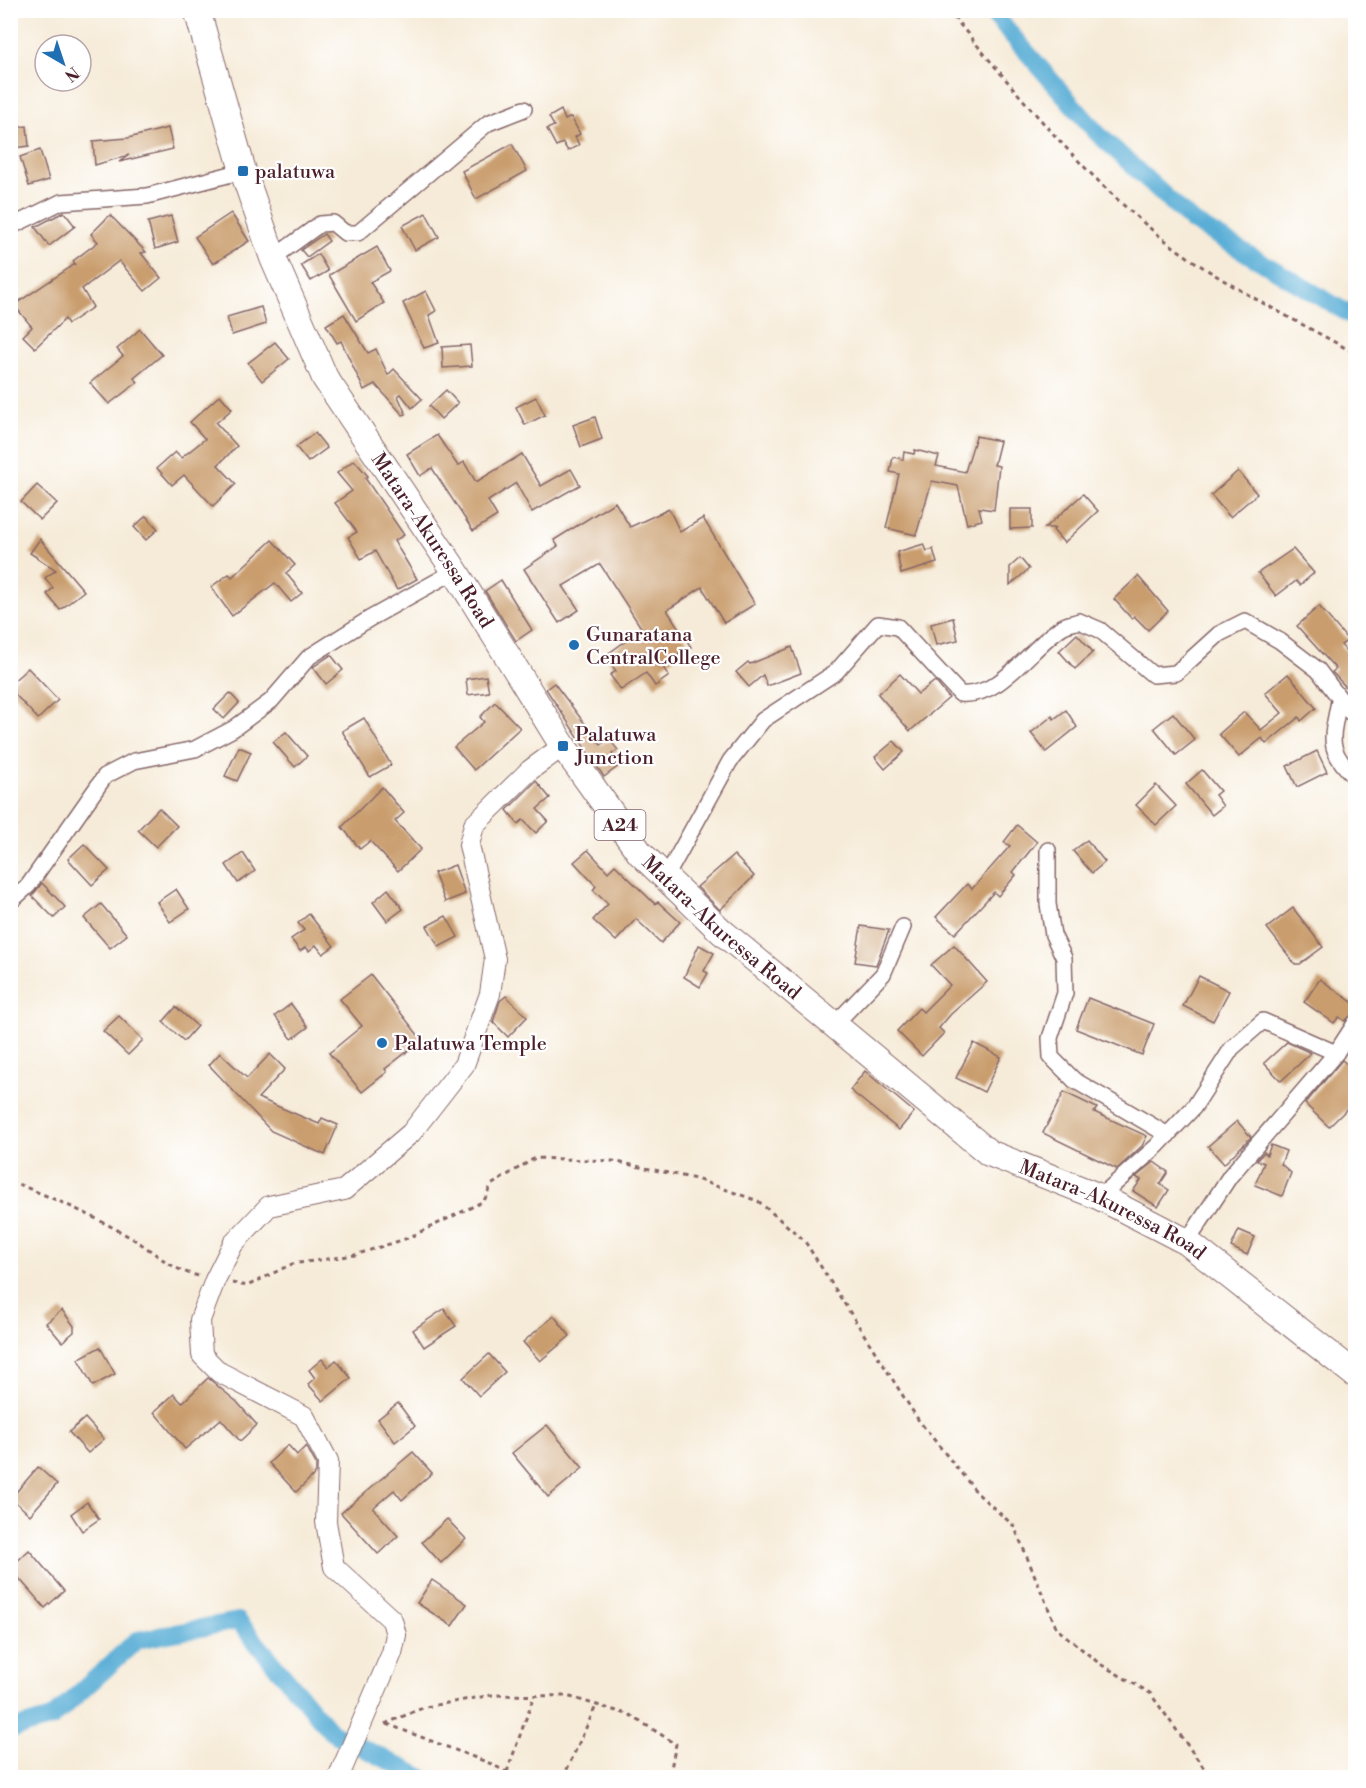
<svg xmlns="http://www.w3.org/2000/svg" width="1366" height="1788" viewBox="0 0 1366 1788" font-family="'Libre Bodoni',serif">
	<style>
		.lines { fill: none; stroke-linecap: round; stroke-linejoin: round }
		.canal { stroke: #5aaed6; stroke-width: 18 }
		.building { fill: #c99d6d }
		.minor-casing { stroke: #866668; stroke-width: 18 }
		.tertiary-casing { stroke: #866668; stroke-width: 22 }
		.trunk-casing { stroke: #866668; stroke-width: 28 }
		.path { stroke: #866668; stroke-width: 3; stroke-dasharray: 4.5 4.5; stroke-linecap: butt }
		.minor { stroke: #fff; stroke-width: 15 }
		.tertiary { stroke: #fff; stroke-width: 20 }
		.trunk { stroke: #fff; stroke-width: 26 }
		.poi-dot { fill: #1f6fb2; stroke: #fff; stroke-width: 2 }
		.labels { text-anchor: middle; stroke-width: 4.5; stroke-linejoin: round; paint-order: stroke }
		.shield { fill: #fff; stroke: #80626b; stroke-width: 1.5 }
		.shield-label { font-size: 18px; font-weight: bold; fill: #4a1f2b }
		.poi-label { font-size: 20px; fill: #4a1f2b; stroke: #fff; text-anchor: start }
		.street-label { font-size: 20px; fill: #4a1f2b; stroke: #fff }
	</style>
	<rect width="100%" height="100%" fill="#fff"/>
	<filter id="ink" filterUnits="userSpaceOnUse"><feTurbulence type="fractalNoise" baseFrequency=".0167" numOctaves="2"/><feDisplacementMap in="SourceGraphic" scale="12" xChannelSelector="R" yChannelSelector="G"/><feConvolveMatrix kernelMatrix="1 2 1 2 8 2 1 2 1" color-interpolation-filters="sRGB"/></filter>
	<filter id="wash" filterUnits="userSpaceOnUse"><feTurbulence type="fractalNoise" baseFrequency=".008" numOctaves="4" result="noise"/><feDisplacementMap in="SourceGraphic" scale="24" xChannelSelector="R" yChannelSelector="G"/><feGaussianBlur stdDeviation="1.35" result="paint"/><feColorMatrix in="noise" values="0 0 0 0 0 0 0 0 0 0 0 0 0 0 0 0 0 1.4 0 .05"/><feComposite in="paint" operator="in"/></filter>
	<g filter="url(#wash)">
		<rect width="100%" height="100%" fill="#f6ebd8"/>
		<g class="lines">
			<!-- canal -->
			<g class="canal">
				<path d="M990 10 1097 133 1192 221 1356 318"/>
				<path d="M10 1730 52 1718 137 1640 238 1621 331 1732 423 1778"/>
			</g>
		</g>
		<g id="blocks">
			<!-- building -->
			<g class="building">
				<path d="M561 110 565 120 571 117 580 134 575 137 579 145 568 151 563 143 556 146 547 129 554 126 549 117Z"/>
				<path d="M27 126 29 146 13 148 11 128Z"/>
				<path d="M168 128 173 149 119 162 129 155 95 165 93 141 128 138Z"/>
				<path d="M512 144 527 171 476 199 462 171Z"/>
				<path d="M40 150 49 180 29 186 20 157Z"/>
				<path d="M64 212 75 226 49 246 35 227Z"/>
				<path d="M231 213 249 241 213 264 195 237Z"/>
				<path d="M426 213 439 237 415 250 402 226Z"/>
				<path d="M110 215 146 252 141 253 161 278 145 291 119 261 82 289 93 307 68 324 65 319 35 348 23 336 32 327 14 305 75 264 73 261 98 242 91 234Z"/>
				<path d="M171 216 178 242 155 249 148 222Z"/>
				<path d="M324 234 329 241 307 257 301 250Z"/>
				<path d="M377 247 390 271 370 282 384 303 356 321 329 275Z"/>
				<path d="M318 254 328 271 311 281 301 265Z"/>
				<path d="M426 291 436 311 429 315 439 343 424 348 403 303Z"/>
				<path d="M261 307 266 324 232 335 227 317Z"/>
				<path d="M344 314 368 353 376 349 388 375 394 369 422 399 412 408 401 394 398 396 406 414 403 415 375 384 364 390 341 341 337 343 326 325Z"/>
				<path d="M140 329 162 355 134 378 138 382 109 404 90 383 123 356 117 349Z"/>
				<path d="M275 342 289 359 262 381 248 363Z"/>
				<path d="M470 345 472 366 443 368 442 347Z"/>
				<path d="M446 390 458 403 441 419 429 406Z"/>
				<path d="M220 395 232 409 216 423 237 446 218 465 236 484 213 506 184 475 172 485 157 468 175 452 181 458 205 439 190 422Z"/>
				<path d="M536 397 545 415 525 425 516 407Z"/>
				<path d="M595 417 602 439 581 447 573 425Z"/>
				<path d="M315 433 327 448 308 462 296 447Z"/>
				<path d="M437 435 458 466 464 462 476 482 522 454 541 486 571 469 580 485 532 512 516 483 488 501 497 516 473 531 432 468 420 476 407 454Z"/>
				<path d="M976 436 1000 441 994 465 999 466 994 510 979 508 982 520 967 524 958 486 932 481 916 535 886 528 899 474 890 472 893 457 903 459 904 452 914 454 915 450 939 456 936 466 965 472Z"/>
				<path d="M354 460 368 476 365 478 404 535 394 541 417 579 397 590 375 551 361 559 348 537 357 532 335 503 352 491 337 473Z"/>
				<path d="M1238 471 1257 494 1230 517 1211 495Z"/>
				<path d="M37 485 57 503 40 520 21 502Z"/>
				<path d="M1083 494 1098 511 1064 543 1053 530 1055 528H1045Z"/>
				<path d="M615 502 630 527 669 509 680 532 703 518 755 604 724 623 702 587 667 610 691 647 662 666 669 676 655 686 646 673 621 690 610 675 616 671 605 656 642 629 600 564 563 586 579 610 559 623 524 569 558 546 554 540Z"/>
				<path d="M1010 509H1032V528L1010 529Z"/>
				<path d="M146 516 158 529 146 540 134 527Z"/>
				<path d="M40 539 84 591 60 610 47 594 53 588 45 578 56 570 30 553Z"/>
				<path d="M272 540 295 565 286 573 302 593 291 602 275 583 232 616 211 587 229 574 232 577Z"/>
				<path d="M924 544 927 551 933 549 937 563 901 574 897 552Z"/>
				<path d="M1293 549 1314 573 1300 585 1296 581 1276 596 1258 573Z"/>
				<path d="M1020 558 1029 569 1010 585V567Z"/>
				<path d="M1138 576 1168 611 1148 630 1134 616 1132 619 1114 599Z"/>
				<path d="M501 580 532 630 516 641 485 591Z"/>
				<path d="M1319 606 1348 640 1341 645 1356 663V698L1332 672 1336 669 1297 626Z"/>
				<path d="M953 618 958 640 936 645 931 624Z"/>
				<path d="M1077 634 1093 652 1075 669 1059 651Z"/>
				<path d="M792 647 801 673 767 686 763 675 749 687 736 672 748 662 750 664Z"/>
				<path d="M331 655 343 670 326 684 313 667Z"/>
				<path d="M28 668 58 700 38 719 10 689V684Z"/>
				<path d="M900 674 918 694 935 681 949 698 910 731 878 694Z"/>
				<path d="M1288 674 1316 708 1301 721 1299 717 1266 744 1262 738 1239 757 1219 734 1244 712 1261 730 1282 713 1265 693Z"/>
				<path d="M486 676 489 692 468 695 466 679Z"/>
				<path d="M554 683 601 745 609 739 618 750 612 754 620 765 604 777 546 689Z"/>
				<path d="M230 693 239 703 224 719 214 709Z"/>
				<path d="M495 702 520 728 474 770 454 747 484 722 480 717Z"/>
				<path d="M1066 710 1077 727 1046 752 1031 733 1052 716 1054 719Z"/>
				<path d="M1173 713 1195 740 1176 755 1154 728Z"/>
				<path d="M364 718 391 765 370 777 342 731Z"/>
				<path d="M286 732 307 756 295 767 273 742Z"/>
				<path d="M894 741 904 752 885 769 875 757Z"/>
				<path d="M239 747 251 752 237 781 225 776Z"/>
				<path d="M1317 751 1327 772 1297 787 1287 766Z"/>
				<path d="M1202 770 1220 791 1215 795 1223 806 1212 815 1186 784Z"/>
				<path d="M536 781 550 798 537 809 548 821 536 833 523 820 518 824 507 810Z"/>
				<path d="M1156 785 1176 806 1156 825 1136 805Z"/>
				<path d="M382 787 404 813 395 821 421 849 398 871 370 841 360 849 342 827Z"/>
				<path d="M159 808 177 826 156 847 138 830Z"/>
				<path d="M1017 825 1037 842 1013 872 1016 875 998 896 994 892 955 934 936 917 967 884 972 889 1010 846 1004 842Z"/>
				<path d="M1087 840 1105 862 1092 873 1073 851Z"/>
				<path d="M84 844 109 870 92 885 68 859Z"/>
				<path d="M588 850 608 872 615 865 655 904 658 902 680 922 661 943 636 919 616 941 593 920 608 904 593 890 596 886 574 862Z"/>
				<path d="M243 853 255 871 238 883 226 865Z"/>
				<path d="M734 855 754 876 720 910 697 887Z"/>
				<path d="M455 865 465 894 445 902 434 873Z"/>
				<path d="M42 883 65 907 54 918 32 896Z"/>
				<path d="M176 889 189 909 170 922 157 902Z"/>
				<path d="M388 889 403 909 387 921 373 902Z"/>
				<path d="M101 904 127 935 110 948 84 918Z"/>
				<path d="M1293 908 1323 947 1300 964H1295L1267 928Z"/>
				<path d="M309 914 334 946 323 954 316 945 309 951 306 947 300 951 291 939 304 930 298 923Z"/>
				<path d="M446 916 458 937 439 947 427 926Z"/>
				<path d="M861 926 889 930 876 965 855 962Z"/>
				<path d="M699 945 714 953 704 971 708 973 700 987 684 977Z"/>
				<path d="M954 945 987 982 951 1014 939 1028 944 1033 922 1056 897 1031 919 1008 923 1012 950 985 931 965Z"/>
				<path d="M371 975 422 1040 385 1069 387 1072 362 1092 329 1053 362 1026 340 999Z"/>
				<path d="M1199 976 1229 991 1213 1021 1183 1006Z"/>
				<path d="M1320 979 1356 1005V1010L1345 1021 1339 1017 1334 1023 1304 1002Z"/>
				<path d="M506 996 527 1017 508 1037 493 1022 500 1001Z"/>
				<path d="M1088 998 1154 1024 1142 1055 1076 1029Z"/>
				<path d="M291 1004 308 1027 292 1039 275 1016Z"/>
				<path d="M176 1007 197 1026 184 1041 163 1022Z"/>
				<path d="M119 1016 143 1040 128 1055 103 1031Z"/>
				<path d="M1287 1042 1311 1053 1281 1081 1264 1063Z"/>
				<path d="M974 1043 1001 1057 984 1092 956 1078Z"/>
				<path d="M220 1053 247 1078 270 1054 285 1069 258 1098 319 1124 322 1118 338 1125 325 1155 271 1131 209 1065Z"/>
				<path d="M1342 1060 1356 1072V1100L1329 1127 1305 1104Z"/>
				<path d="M865 1071 914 1112 899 1130 850 1090Z"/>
				<path d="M1064 1092 1097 1108 1094 1112 1147 1136 1142 1146 1117 1169 1043 1133Z"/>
				<path d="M1237 1121 1251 1137 1224 1164 1208 1146Z"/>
				<path d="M1271 1145 1286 1151 1281 1164 1291 1173 1282 1196 1255 1185 1264 1163 1257 1160 1264 1152 1267 1155Z"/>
				<path d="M1154 1162 1168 1172 1160 1184 1169 1190 1158 1207 1133 1191 1141 1180 1136 1177Z"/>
				<path d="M1239 1230 1255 1237 1247 1255 1231 1247Z"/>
				<path d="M444 1309 456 1326 424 1347 413 1330Z"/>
				<path d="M62 1310 74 1326V1332L62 1342 46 1323Z"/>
				<path d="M554 1316 570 1336 540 1361 523 1342Z"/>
				<path d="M100 1347 115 1374 93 1386 78 1359Z"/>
				<path d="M489 1354 505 1372 479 1396 463 1378Z"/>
				<path d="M322 1359 328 1367 336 1360 351 1378 323 1401 308 1384 315 1378 309 1370Z"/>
				<path d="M208 1378 237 1402 257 1425 240 1441 221 1419 185 1449 154 1412 174 1394 182 1403Z"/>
				<path d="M398 1403 415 1426 395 1442 378 1419Z"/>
				<path d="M85 1418 104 1439 88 1453 69 1432Z"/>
				<path d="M547 1425 583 1468 548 1497 512 1453Z"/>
				<path d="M288 1445 297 1455 306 1446 316 1464V1473L296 1492 269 1463Z"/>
				<path d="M413 1452 432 1473 402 1500 394 1490 373 1508 398 1536 378 1554 341 1513Z"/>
				<path d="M38 1467 57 1484 30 1515 11 1498Z"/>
				<path d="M87 1502 99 1519 82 1531 71 1514Z"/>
				<path d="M447 1519 466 1539 441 1563 422 1542Z"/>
				<path d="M29 1550 64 1591 45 1608 10 1568Z"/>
				<path d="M432 1580 467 1604 452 1626 417 1603Z"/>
			</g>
		</g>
	</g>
	<g filter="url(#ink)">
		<use href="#blocks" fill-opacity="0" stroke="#866668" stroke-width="1.5"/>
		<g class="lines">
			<!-- minor casing -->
			<g class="minor-casing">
				<g id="minor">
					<path d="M10 227 61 202 147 196 243 171"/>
					<path d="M273 258 320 224 333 223 345 233H358L488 123 524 109"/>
					<path d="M1339 701C1332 739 1325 749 1356 778"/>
					<path d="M1048 850V904L1053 935 1064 958 1065 993 1050 1038 1051 1057 1074 1080 1168 1135"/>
					<path d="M666 877 730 761 763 720 836 672 878 624 898 627 960 694C1002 698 1030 647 1062 627 1066 624 1074 623 1079 621L1100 630 1153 675 1176 673 1219 634 1245 621 1280 641 1318 670 1350 712 1356 708"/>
					<path d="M10 902 28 886 105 776 134 761 195 749 233 729 271 701 309 657 369 619 455 571"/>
					<path d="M834 1025 883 974 903 927"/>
					<path d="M1100 1197 1157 1146 1194 1107 1232 1048 1263 1021 1336 1053 1356 1022"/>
					<path d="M1187 1242 1230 1176 1336 1053"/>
				</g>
			</g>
			<!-- tertiary casing -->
			<g class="tertiary-casing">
				<path id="tertiary" d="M338 1778 392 1653 396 1635 392 1620 334 1567 326 1522 328 1461 304 1416 219 1372 202 1355 200 1320 215 1280 233 1244 269 1206 344 1190 411 1133 464 1065 490 994 495 959 469 845 474 825 530 770 563 746"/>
			</g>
			<!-- trunk casing -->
			<g class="trunk-casing">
				<g id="trunk">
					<path id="s1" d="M197 10 243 171 273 258 325 378 455 571 563 746 640 853 721 931 989 1153 1100 1197 1187 1242 1356 1375"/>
				</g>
			</g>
			<!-- path -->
			<g class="path">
				<path d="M948 10C1015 91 1093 188 1178 250 1233 290 1296 320 1356 354"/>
				<path d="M10 1181C51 1197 90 1214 128 1236 154 1250 169 1270 199 1276"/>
				<path d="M232 1283 247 1286 292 1264 355 1255 408 1238 484 1201 491 1185 535 1158 613 1161 696 1179 758 1201 804 1240 919 1421 978 1494 1014 1526 1057 1629 1100 1664 1150 1693 1211 1778"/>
				<path d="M385 1724 425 1707 492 1695 567 1696 630 1715 676 1744 669 1778"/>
				<path d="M387 1724 489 1763 519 1778"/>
				<path d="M507 1772 534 1696"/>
				<path d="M563 1778 596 1706"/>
			</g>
			<!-- minor -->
			<use href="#minor" class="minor"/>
			<!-- tertiary -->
			<use href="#tertiary" class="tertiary"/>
			<!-- trunk -->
			<use href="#trunk" class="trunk"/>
		</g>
	</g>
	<!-- markers -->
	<g class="poi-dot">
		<rect x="237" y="165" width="12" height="12" rx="3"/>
		<circle cx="574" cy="645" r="6"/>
		<rect x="557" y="740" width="12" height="12" rx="3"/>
		<circle cx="382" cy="1043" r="6"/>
	</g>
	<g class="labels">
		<!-- shield labels -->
		<rect class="shield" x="594.5" y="810" width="51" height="30" rx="4.5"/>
		<g class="shield-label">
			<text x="620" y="831">A24</text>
		</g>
		<!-- poi labels -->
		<g class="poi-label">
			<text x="255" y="178">palatuwa</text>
			<text x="586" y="641">Gunaratana<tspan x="586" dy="23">CentralCollege</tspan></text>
			<text x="575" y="741">Palatuwa<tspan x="575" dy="23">Junction</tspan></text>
			<text x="394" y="1050">Palatuwa Temple</text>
		</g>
		<!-- street labels -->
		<g class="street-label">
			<text dy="7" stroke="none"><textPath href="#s1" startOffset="585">Matara-Akuressa Road</textPath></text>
			<text dy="7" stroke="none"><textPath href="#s1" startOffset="1071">Matara-Akuressa Road</textPath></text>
			<text dy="7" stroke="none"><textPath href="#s1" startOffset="1557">Matara-Akuressa Road</textPath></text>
		</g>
	</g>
	<!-- margin -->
	<rect width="1366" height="1788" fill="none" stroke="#fff" stroke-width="36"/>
	<!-- north arrow -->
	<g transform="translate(63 63) rotate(141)"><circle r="28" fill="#ffffff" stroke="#b7a5aa" stroke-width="1.5"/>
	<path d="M0-4.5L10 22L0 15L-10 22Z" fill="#1f6fb2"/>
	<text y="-9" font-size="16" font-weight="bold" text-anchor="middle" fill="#4a1f2b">N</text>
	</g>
</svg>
